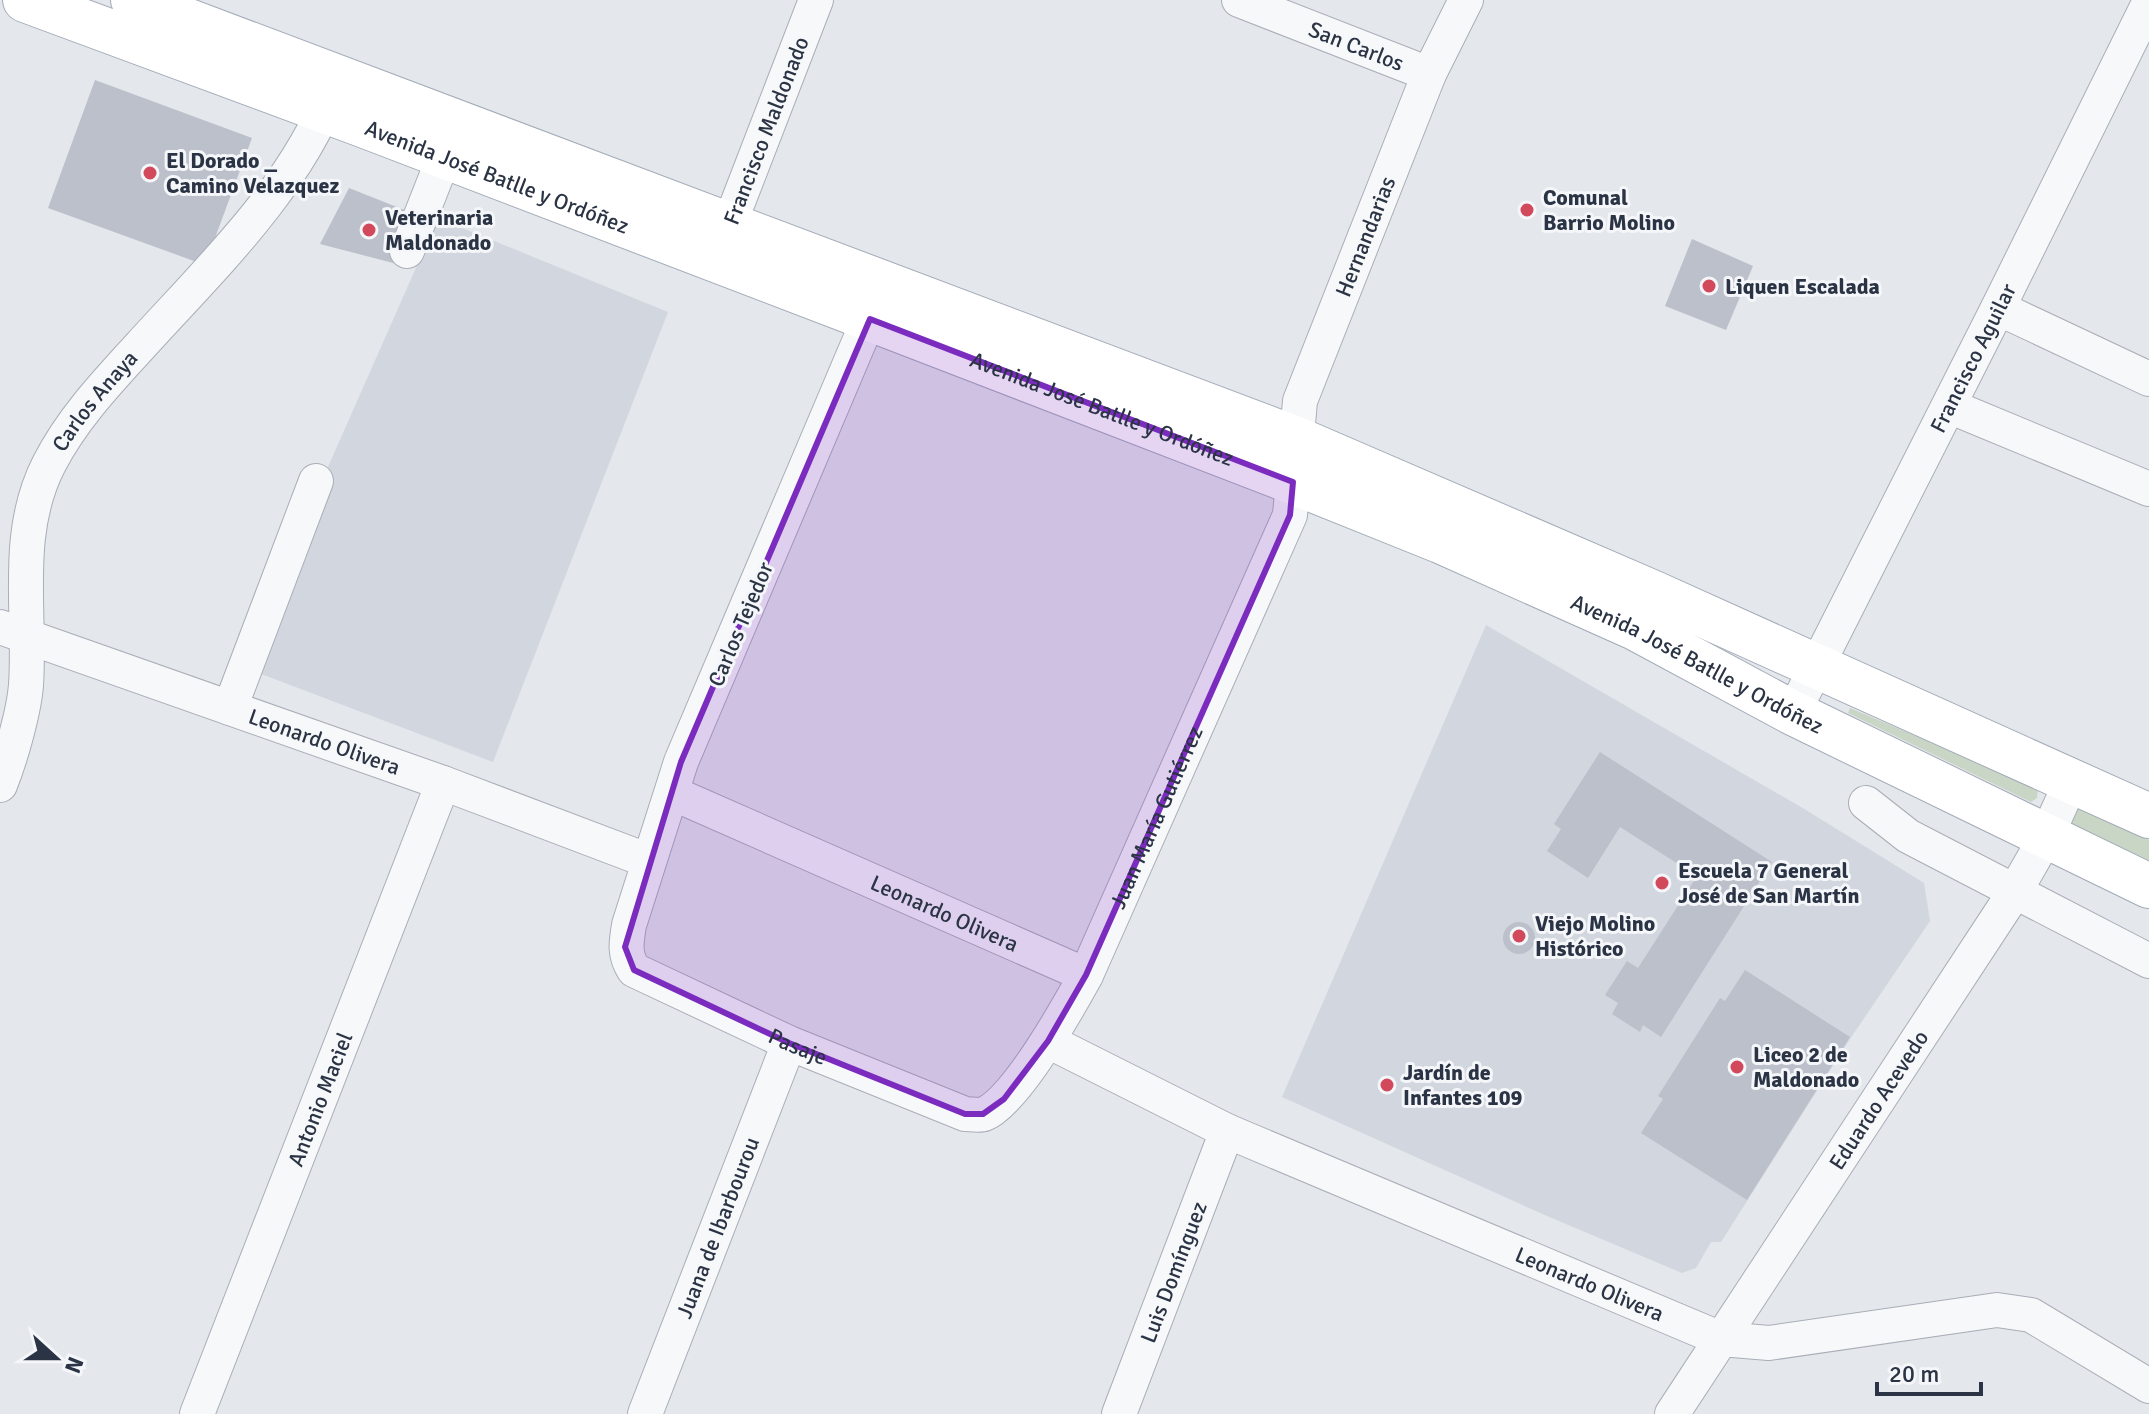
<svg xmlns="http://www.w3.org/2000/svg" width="2149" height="1414" viewBox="0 0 2149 1414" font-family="Signika,sans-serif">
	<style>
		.built { fill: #d2d6de }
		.green { fill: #c9d6c5 }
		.building { fill: #bbc0ca }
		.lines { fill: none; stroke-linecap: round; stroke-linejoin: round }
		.minor-casing { stroke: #a9aeb7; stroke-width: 36 }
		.major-casing { stroke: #a3abb8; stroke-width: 46 }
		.minor { stroke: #f7f8fa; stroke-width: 34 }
		.major { stroke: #fff; stroke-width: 44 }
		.marked { fill: #7b2cbf; fill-opacity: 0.2; stroke: #7b2cbf; stroke-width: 6; stroke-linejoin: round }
		.poi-dot { fill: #d1495b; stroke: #f4f6f9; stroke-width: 3 }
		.labels { text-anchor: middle; stroke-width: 6; stroke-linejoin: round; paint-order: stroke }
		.street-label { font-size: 22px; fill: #2b3445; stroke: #f4f6f9 }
		.poi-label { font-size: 22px; font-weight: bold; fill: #2b3445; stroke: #f4f6f9; text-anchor: start }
	</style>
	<rect width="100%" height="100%" fill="#e4e7ec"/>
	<!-- built -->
	<g class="built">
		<path d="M438 218 668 312 493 762 240 666Z"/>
		<path d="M1486 625 1806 810 1924 883 1930 921 1850 1039 1721 1242H1711L1696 1268 1682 1273 1547 1216 1282 1097Z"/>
	</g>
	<!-- green -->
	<g class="green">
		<path d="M1850 708 2038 788 2037 798 2031 802 1848 713Z"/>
		<path d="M2079 807 2149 840V862L2072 824 2071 818Z"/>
	</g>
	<!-- building -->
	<g class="building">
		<path d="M95 80 252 138 205 265 48 208Z"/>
		<path d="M349 188 417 215 397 264 320 244Z"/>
		<path d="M1692 239 1753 266 1726 330 1665 306Z"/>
		<path d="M1600 752 1772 862 1661 1037 1643 1025 1640 1032 1612 1014 1618 1003 1605 995 1627 961 1638 968 1697 876 1620 827 1588 878 1547 851 1561 829 1554 824Z"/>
		<circle cx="1519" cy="938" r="16"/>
		<path d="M1745 970 1850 1037 1747 1200 1641 1133 1663 1099 1658 1096 1720 998 1725 1001Z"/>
	</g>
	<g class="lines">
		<!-- minor casing -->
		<g class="minor-casing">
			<g id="minor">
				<path id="s1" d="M1239 0 1429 74"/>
				<path id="s2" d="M721 246 816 0"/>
				<path d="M407 251 444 157"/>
				<path id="s3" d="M879 295 681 762 629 925C626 943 624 955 634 970L789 1043 965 1114C971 1114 979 1116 984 1114 1015 1103 1069 1006 1086 975L1290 515 1300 401 1429 74 1466 0"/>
				<path d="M1998 308 2149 379"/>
				<path d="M1949 406 2149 489"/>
				<path id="s4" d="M0 627 443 783 649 861"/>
				<path d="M230 708 316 481"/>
				<path id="s5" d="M1793 713 1998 308 2149 3"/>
				<path id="s6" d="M0 785C10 760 24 712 26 685 31 611 13 534 49 464 72 419 107 382 141 345 212 267 295 188 333 89"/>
				<path id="s7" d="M672 793 1086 975"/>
				<path d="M1866 803 1908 836 2149 961"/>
				<path id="s8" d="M1048 1041 1227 1131 1721 1339 1769 1343 1997 1310 2031 1315 2149 1386"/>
				<path id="s9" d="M197 1414 443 783"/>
				<path id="s10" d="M645 1414 789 1043"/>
				<path id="s11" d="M1119 1414 1227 1131"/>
				<path id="s12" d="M1672 1414 2014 893 2046 837 2072 780"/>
			</g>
		</g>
		<!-- major casing -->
		<g class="major-casing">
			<g id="major">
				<path id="s13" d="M25 0 360 124 870 319 1293 482 1440 541 1635 628 1793 713 2149 886"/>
				<path d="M133 0 1297 439 1654 593 2149 816"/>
			</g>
		</g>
		<!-- minor -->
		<use href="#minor" class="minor"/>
		<!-- major -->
		<use href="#major" class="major"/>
	</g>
	<!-- marked area -->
	<path class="marked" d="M870 319 1293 482 1290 515 1086 975 1048 1041 1004 1099 983 1114H965L789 1043 634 970 625 947 681 762Z"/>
	<!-- markers -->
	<g class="poi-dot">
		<circle cx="150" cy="173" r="8"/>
		<circle cx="1527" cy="210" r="8"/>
		<circle cx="369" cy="230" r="8"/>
		<circle cx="1709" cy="286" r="8"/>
		<circle cx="1662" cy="883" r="8"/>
		<circle cx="1519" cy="936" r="8"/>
		<circle cx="1737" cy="1067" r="8"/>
		<circle cx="1387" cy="1085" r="8"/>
	</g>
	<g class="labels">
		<!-- street labels -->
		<g class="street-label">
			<text dy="8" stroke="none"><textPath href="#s1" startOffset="126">San Carlos</textPath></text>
			<text dy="8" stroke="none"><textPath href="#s2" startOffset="124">Francisco Maldonado</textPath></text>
			<text dy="8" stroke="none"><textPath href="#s13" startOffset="504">Avenida José Batlle y Ordóñez</textPath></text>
			<text dy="8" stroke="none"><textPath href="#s3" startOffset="2074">Hernandarias</textPath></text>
			<text dy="8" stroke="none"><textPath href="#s5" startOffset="398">Francisco Aguilar</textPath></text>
			<text dy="8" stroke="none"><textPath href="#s6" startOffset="406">Carlos Anaya</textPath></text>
			<text dy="8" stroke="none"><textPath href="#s13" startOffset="1152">Avenida José Batlle y Ordóñez</textPath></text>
			<text transform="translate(740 624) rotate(-67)" y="8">Carlos Tejedor</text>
			<text dy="8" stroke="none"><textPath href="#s13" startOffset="1800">Avenida José Batlle y Ordóñez</textPath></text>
			<text dy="8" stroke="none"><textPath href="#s4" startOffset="344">Leonardo Olivera</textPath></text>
			<text dy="8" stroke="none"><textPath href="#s3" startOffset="1452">Juan María Gutiérrez</textPath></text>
			<text dy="8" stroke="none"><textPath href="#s7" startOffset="298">Leonardo Olivera</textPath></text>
			<text dy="8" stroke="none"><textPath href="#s3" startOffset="906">Pasaje</textPath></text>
			<text dy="8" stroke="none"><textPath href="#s9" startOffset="338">Antonio Maciel</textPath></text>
			<text dy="8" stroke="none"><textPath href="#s12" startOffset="376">Eduardo Acevedo</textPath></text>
			<text dy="8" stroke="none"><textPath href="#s10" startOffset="200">Juana de Ibarbourou</textPath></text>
			<text dy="8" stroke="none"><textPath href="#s11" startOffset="152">Luis Domínguez</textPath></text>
			<text dy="8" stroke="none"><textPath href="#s8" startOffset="594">Leonardo Olivera</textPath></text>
		</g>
		<!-- poi labels -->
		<g class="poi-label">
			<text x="166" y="168">El Dorado _<tspan x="166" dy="25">Camino Velazquez</tspan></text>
			<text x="1543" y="205">Comunal<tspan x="1543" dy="25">Barrio Molino</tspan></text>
			<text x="385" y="225">Veterinaria<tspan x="385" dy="25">Maldonado</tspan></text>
			<text x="1725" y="294">Liquen Escalada</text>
			<text x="1678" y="878">Escuela 7 General<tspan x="1678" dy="25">José de San Martín</tspan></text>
			<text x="1535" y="931">Viejo Molino<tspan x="1535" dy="25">Histórico</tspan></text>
			<text x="1753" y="1062">Liceo 2 de<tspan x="1753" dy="25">Maldonado</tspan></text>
			<text x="1403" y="1080">Jardín de<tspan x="1403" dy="25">Infantes 109</tspan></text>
		</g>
	</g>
	<!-- north arrow -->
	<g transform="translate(56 1358) rotate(111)" stroke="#f4f6f9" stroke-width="6" paint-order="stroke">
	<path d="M0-6L14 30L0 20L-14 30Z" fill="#2b3445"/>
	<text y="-12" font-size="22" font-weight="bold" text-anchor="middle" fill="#2b3445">N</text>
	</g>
	<!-- scale -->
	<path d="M1877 1382v12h104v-12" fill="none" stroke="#2b3445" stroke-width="4"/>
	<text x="1889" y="1382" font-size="24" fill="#2b3445" stroke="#f4f6f9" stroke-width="6" paint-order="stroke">20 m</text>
</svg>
